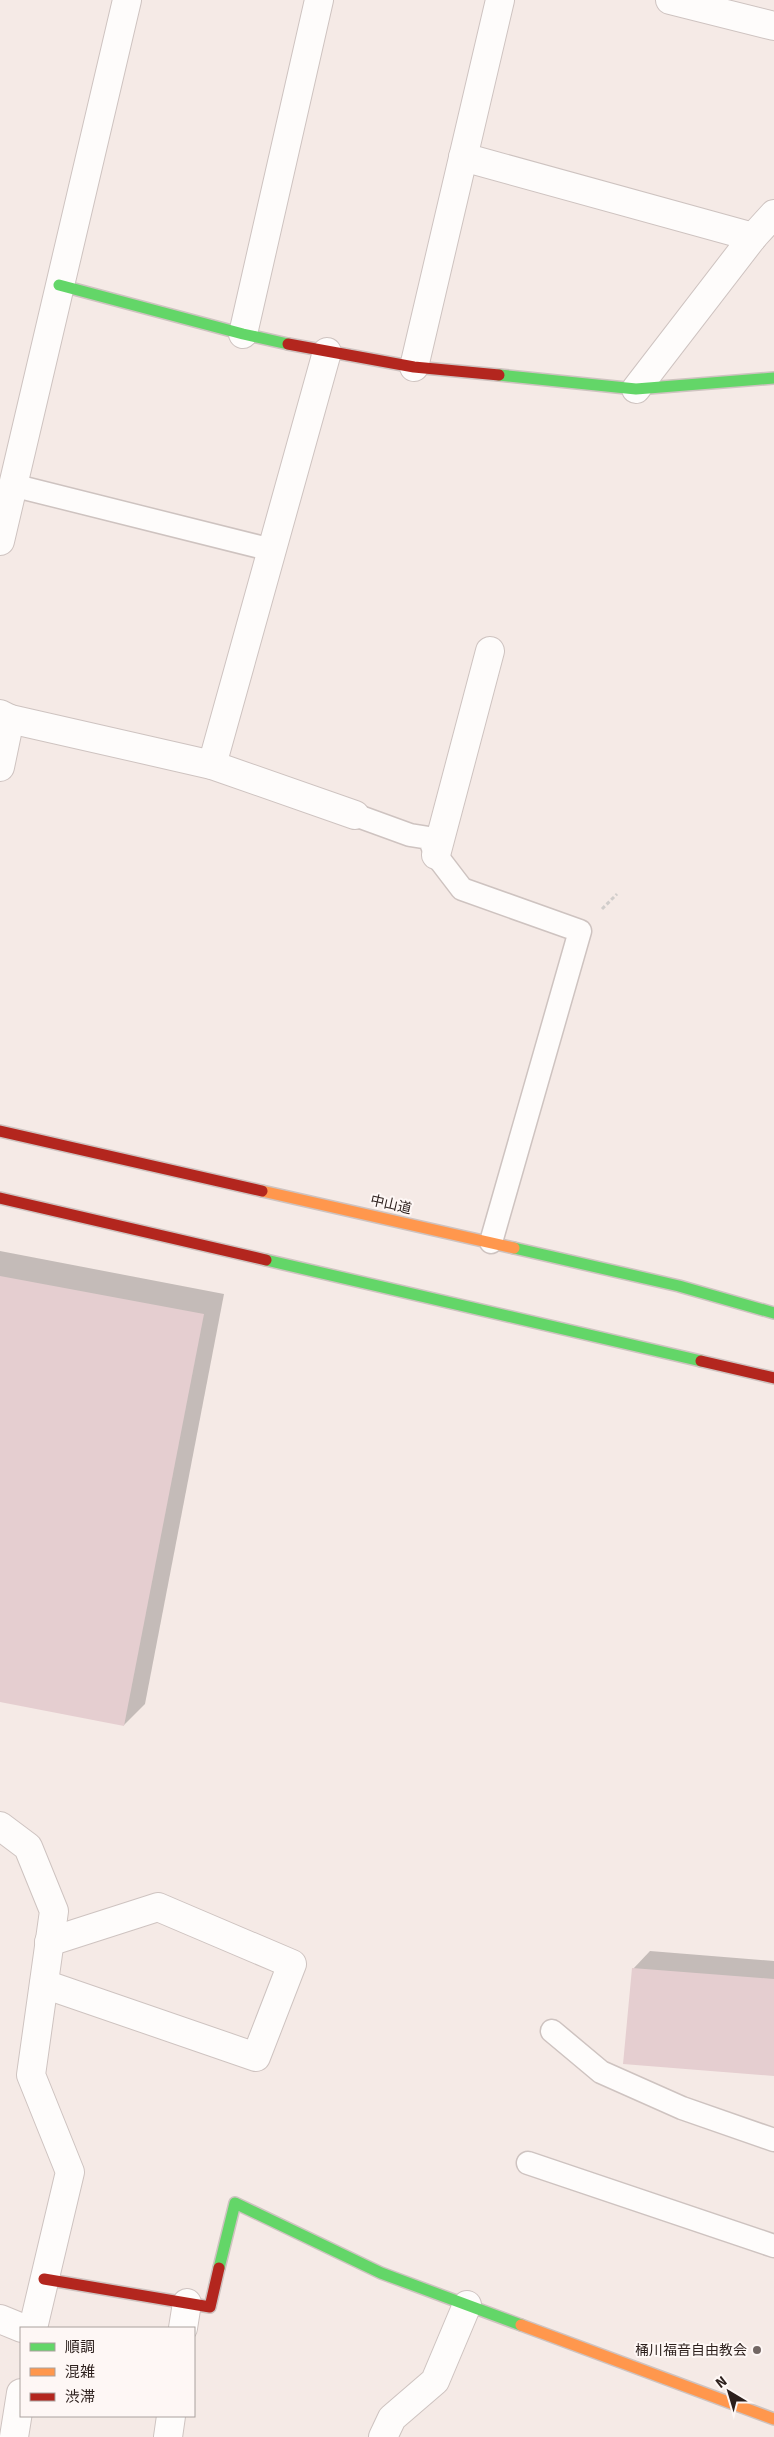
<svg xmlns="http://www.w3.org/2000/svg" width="774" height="2437" viewBox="0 0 774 2437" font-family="Signika,'Noto Sans JP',sans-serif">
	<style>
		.shadow { fill: #0003 }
		.building { fill: #e5ced0 }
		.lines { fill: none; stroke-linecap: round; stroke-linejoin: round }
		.lane-casing { stroke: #cec3c0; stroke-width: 25 }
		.street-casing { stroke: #cec3c0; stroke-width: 30 }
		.fast-casing { stroke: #cec3c0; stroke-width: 14 }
		.slow-casing { stroke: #cec3c0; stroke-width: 14 }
		.jam-casing { stroke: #cec3c0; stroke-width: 14 }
		.path { stroke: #d1cdcb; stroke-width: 3; stroke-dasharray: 4 2.5; stroke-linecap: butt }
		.lane { stroke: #fefcfb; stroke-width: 22 }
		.street { stroke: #fefcfb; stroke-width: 28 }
		.fast { stroke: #63d668; stroke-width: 11 }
		.slow { stroke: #ff974d; stroke-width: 11 }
		.jam { stroke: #b3261e; stroke-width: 11 }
		.poi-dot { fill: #726663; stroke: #fef7f5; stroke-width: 2 }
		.labels { text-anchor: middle; stroke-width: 4; stroke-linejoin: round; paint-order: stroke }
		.street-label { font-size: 14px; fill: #2c1f1c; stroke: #fef7f5 }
		.poi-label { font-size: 14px; fill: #2c1f1c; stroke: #fef7f5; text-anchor: end }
	</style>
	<rect width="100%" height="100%" fill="#f5eae6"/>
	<!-- shadow -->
	<g class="shadow">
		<path d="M0 1251 224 1294 145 1704 124 1725 0 1701Z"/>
		<path d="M650 1951 774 1961V2075L633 1969Z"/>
	</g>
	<!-- building -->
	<g class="building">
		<path d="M0 1276 204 1314 124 1726 0 1702Z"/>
		<path d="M632 1968 774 1979V2076L623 2064Z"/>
	</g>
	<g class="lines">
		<!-- lane casing -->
		<g class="lane-casing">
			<g id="lane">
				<path d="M12 485 272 550"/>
				<path d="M355 815 410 835 429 838 436 855 462 889 580 931 491 1242"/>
				<path d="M552 2031 601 2072 682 2108 774 2140"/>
				<path d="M528 2163 774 2246"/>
			</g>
		</g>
		<!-- street casing -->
		<g class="street-casing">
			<g id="street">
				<path d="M670 0 774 26"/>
				<path d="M463 157 753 237"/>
				<path d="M243 334 319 0"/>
				<path d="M414 367 500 0"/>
				<path d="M636 389 753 237 774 214"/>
				<path d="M0 541 127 0"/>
				<path d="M0 714 10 719 0 767"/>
				<path d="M10 719 212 765 355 815"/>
				<path d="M212 765 327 352"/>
				<path d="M436 855 490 651"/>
				<path d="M0 1826 28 1847 54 1911 31 2075 70 2172 33 2328"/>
				<path d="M44 1984 256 2057 292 1964 158 1907 49 1942"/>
				<path d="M0 2319 22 2328"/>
				<path d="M183 2328 187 2303"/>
				<path d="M14 2437 21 2393"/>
				<path d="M168 2437 171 2416"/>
				<path d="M383 2437 392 2418 435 2381 467 2305"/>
			</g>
		</g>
		<!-- fast casing -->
		<g class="fast-casing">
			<g id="fast">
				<path d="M59 285 243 334 288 344"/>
				<path d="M499 375 636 389 774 378"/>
				<path d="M514 1248 679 1286 774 1313"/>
				<path d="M266 1260 701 1361"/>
				<path d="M219 2268 235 2203 381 2273 521 2325"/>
			</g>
		</g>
		<!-- slow casing -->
		<g class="slow-casing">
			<g id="slow">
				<path d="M262 1191 514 1248"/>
				<path d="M521 2325 774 2419"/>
			</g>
		</g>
		<!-- jam casing -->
		<g class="jam-casing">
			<g id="jam">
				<path d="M288 344 414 367 499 375"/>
				<path d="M0 1131 262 1191"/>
				<path d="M0 1198 266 1260"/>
				<path d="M701 1361 774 1378"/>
				<path d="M44 2279 210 2307 219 2268"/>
			</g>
		</g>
		<!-- path -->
		<path class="path" d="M602 909 617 894"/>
		<!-- lane -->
		<use href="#lane" class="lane"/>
		<!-- street -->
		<use href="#street" class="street"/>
		<!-- fast -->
		<use href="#fast" class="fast"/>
		<!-- slow -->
		<use href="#slow" class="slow"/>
		<!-- jam -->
		<use href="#jam" class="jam"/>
	</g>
	<!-- markers -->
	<circle class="poi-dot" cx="757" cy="2350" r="5"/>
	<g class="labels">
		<!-- street labels -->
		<g class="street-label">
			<text transform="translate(391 1204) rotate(13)" y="5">中山道</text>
		</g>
		<!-- poi labels -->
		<g class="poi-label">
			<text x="747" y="2355">桶川福音自由教会</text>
		</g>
	</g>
	<!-- legend -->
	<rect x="20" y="2327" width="175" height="90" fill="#fef7f5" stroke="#aaa19e"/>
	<rect x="30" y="2343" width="25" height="8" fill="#63d668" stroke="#aaa19e"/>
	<text x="65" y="2352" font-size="15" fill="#2c1f1c">順調</text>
	<rect x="30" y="2368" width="25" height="8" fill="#ff974d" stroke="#aaa19e"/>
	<text x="65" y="2377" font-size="15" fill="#2c1f1c">混雑</text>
	<rect x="30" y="2393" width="25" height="8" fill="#b3261e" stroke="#aaa19e"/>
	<text x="65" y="2402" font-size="15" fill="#2c1f1c">渋滞</text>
	<!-- north arrow -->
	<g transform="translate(729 2392) rotate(322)" stroke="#fef7f5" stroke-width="4" paint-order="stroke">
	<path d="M0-4L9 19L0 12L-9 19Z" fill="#2c1f1c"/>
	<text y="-8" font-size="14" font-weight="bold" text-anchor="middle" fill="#2c1f1c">N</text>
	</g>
</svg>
